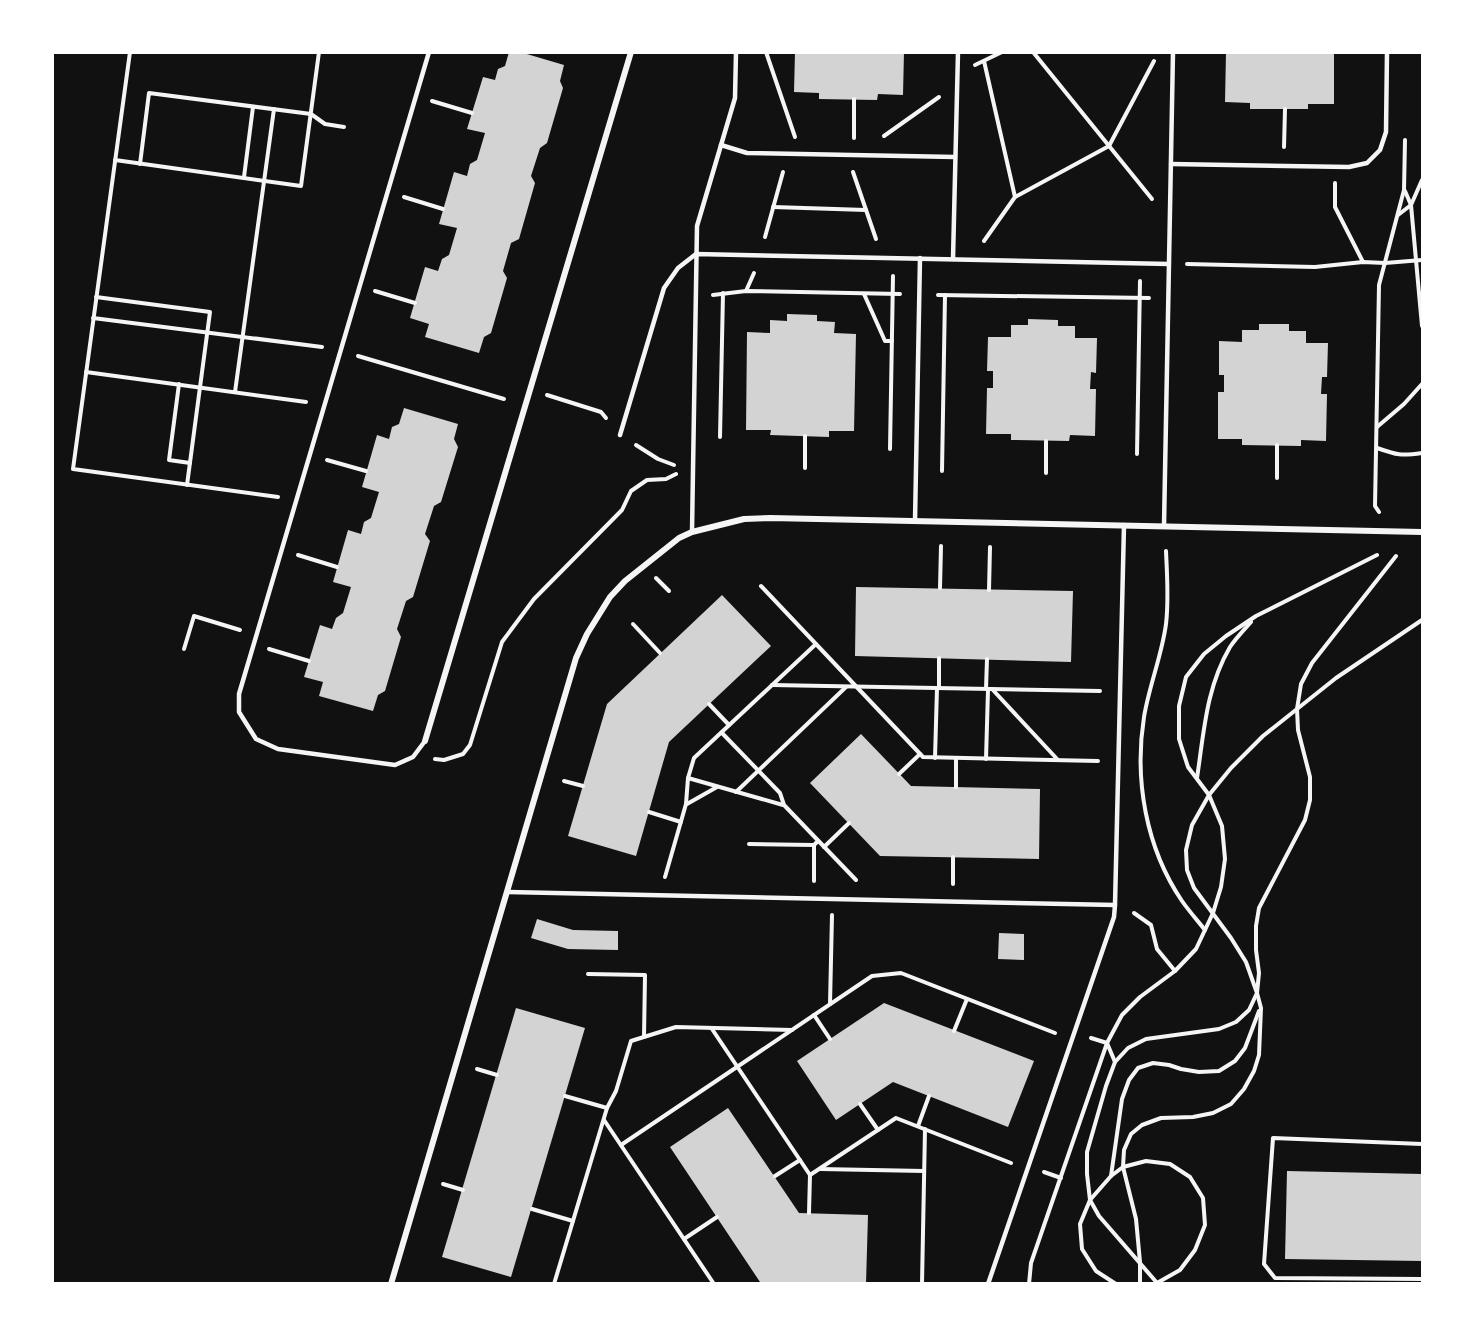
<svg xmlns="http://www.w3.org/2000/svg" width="1475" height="1336" viewBox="0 0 1475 1336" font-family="Lora,serif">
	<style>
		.building { fill: #d3d3d3 }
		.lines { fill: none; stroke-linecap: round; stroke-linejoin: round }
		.path { stroke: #f5f5f5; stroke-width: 4 }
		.service { stroke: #f5f5f5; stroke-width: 4.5 }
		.minor { stroke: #f5f5f5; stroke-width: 6 }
	</style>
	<rect width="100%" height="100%" fill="#111"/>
	<!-- building -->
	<g class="building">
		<path d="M509 52H520L564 65 560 81 563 88 547 143 540 148 531 176 535 183 519 239 511 243 503 271 507 278 491 333 484 337 479 353 425 337 429 324 410 318 425 267 438 271 442 259 449 255 457 228 439 224 454 172 467 176 470 164 477 160 485 133 467 129 483 77 495 80 498 69 505 66Z"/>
		<path d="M795 52H904L903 95 878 94 877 100 819 99V93L794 92Z"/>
		<path d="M1226 52H1334V104H1308V109H1250V103L1225 102Z"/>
		<path d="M787 314 817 315V321L835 322 834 333 856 334 854 431H829V437L770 435 771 430H746L747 332 770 333V320L787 321Z"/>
		<path d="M1028 319 1058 320V326H1075V338H1097L1096 373 1091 372 1090 389H1096L1095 436 1070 435 1069 441 1011 440V434H986L987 388H993V371H987L988 337H1011V325H1028Z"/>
		<path d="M1259 324H1289V331H1306V343H1328L1327 377H1322L1321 394H1327L1326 441 1301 440V446L1242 445V439H1218V392H1224V375H1219V341L1242 342V330H1259Z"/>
		<path d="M404 408 458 424 454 439 458 447 441 502 434 506 425 534 430 541 413 597 406 601 397 629 401 637 385 691 378 695 373 711 319 696 323 682 304 677 320 625 332 629 336 618 343 613 351 587 333 582 348 530 361 534 364 522 371 518 379 492 362 487 377 435 389 439 392 427 399 424Z"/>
		<path d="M856 587 1073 591 1071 662 855 656Z"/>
		<path d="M722 595 771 646 669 742 636 856 568 836 607 704Z"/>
		<path d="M861 734 911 786 1040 789 1039 859 880 856 810 783Z"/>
		<path d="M537 919 573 930 618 931V950L568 949 531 938Z"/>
		<path d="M999 933 1024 934V960L998 959Z"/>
		<path d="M884 1003 1034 1061 1008 1127 893 1082 836 1120 797 1061Z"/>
		<path d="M516 1008 585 1028 511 1277 442 1257Z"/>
		<path d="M728 1108 799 1213 868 1215 866 1284 760 1282 670 1147Z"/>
		<path d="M1287 1171 1422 1174V1261L1285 1259Z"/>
	</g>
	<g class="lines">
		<!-- path -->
		<g class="path">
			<path d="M130 52 73 469 278 497"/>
			<path d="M766 52 795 137"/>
			<path d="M1033 52 1152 199"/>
			<path d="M984 61 1015 197"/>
			<path d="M975 65 1002 52"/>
			<path d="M432 101 472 113"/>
			<path d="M884 136 939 97"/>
			<path d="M854 138V99"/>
			<path d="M1284 147 1285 109"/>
			<path d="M115 160 301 186 319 52"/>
			<path d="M140 164 149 93 311 114 325 124 344 127"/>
			<path d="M853 172 876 239"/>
			<path d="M244 177 253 107"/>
			<path d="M1335 183V207L1363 262"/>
			<path d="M1405 191 1411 205 1422 326"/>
			<path d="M404 197 443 209"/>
			<path d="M773 207 866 210"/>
			<path d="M1398 215 1411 205 1422 180"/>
			<path d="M765 237 783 172"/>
			<path d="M984 241 1015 197 1109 146 1154 61"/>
			<path d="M1187 264 1315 267 1363 262 1385 263 1422 260"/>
			<path d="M375 291 415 303"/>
			<path d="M746 291 754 273"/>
			<path d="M864 294 885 341H892"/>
			<path d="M713 295 746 291 900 294"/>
			<path d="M938 295 1149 298"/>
			<path d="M96 297 210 312 187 485"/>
			<path d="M93 318 322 347"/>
			<path d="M358 356 504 399"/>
			<path d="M86 372 306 402"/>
			<path d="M179 384 169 460 190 463"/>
			<path d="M235 392 274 109"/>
			<path d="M547 395 601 412 606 418"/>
			<path d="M1377 427 1404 404 1422 384"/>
			<path d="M720 437 723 293"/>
			<path d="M636 445 658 459 674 465"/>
			<path d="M1377 448C1397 455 1401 456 1422 453"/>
			<path d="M890 449 893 276"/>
			<path d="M1137 454 1140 281"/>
			<path d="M327 460 366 471"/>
			<path d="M805 468V436"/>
			<path d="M942 471 945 295"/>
			<path d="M1046 473V441"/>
			<path d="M1277 478V445"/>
			<path d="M1379 512 1375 506 1379 285 1404 190 1405 140"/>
			<path d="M1166 551C1167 575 1169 599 1166 624 1162 655 1149 686 1144 717 1134 780 1146 848 1182 901 1189 911 1197 920 1205 930"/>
			<path d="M298 555 337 567"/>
			<path d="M656 578 669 591"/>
			<path d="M761 586 923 757 1098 761"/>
			<path d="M940 588 941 546"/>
			<path d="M989 590 990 547"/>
			<path d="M633 624 660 653"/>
			<path d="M184 649 194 616 240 630"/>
			<path d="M269 649 309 661"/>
			<path d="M772 685 1100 691"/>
			<path d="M939 688V658"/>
			<path d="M986 689 987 659"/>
			<path d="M992 689 1058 760"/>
			<path d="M709 704 729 725"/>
			<path d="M722 733 780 793 784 805 856 880"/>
			<path d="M935 758 937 688"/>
			<path d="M435 759 444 760 463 754 470 745 502 642 534 599 622 510 631 491 647 480 666 479 676 474"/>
			<path d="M986 759 988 690"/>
			<path d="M899 774 920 754"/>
			<path d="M688 778 783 805"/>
			<path d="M1197 778C1204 732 1206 688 1230 647 1236 638 1244 630 1251 622"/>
			<path d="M564 781 583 786"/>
			<path d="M956 787V758"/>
			<path d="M736 792 846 687"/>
			<path d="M687 804 717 787"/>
			<path d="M649 812 681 822"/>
			<path d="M749 844 814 845"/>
			<path d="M824 847 849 823"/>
			<path d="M665 877 686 804 688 778 694 758 816 644"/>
			<path d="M814 881V845L818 841"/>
			<path d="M953 884V857"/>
			<path d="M1134 913 1151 925 1157 949 1175 971"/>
			<path d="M588 974 645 975 644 1037"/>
			<path d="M830 1004 832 915"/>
			<path d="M814 1015 830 1039"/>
			<path d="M712 1029 810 1175 896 1118 1011 1163"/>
			<path d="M954 1031 967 999"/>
			<path d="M1091 1038 1107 1043 1115 1062"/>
			<path d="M477 1069 497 1075"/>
			<path d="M565 1096 607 1108"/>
			<path d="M860 1104 878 1130"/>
			<path d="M604 1120 714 1284"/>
			<path d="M918 1126 929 1096"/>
			<path d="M1422 1144 1273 1138 1264 1264 1275 1278 1422 1279"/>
			<path d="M621 1145 872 976 901 973 1055 1033"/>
			<path d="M820 1169 924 1171"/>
			<path d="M1044 1172 1061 1178"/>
			<path d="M775 1176 800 1160"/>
			<path d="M1111 1176 1122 1099 1129 1080 1138 1068 1153 1063 1169 1065 1181 1069 1199 1072 1219 1071 1235 1061 1245 1048 1259 1011"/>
			<path d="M443 1184 463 1190"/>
			<path d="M532 1209 573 1221"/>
			<path d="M809 1213 810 1175"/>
			<path d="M684 1239 717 1217"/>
			<path d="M554 1284 607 1108 616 1091 631 1041 676 1027 792 1030"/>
			<path d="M922 1284 925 1129"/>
			<path d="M1029 1284 1031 1263 1107 1043 1122 1015 1140 997 1175 971 1196 949 1213 913 1221 887 1225 859 1222 826 1209 795 1188 767 1179 739V706L1186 677 1204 654 1226 636 1256 616 1377 555"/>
			<path d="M1116 1284 1096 1271 1082 1249 1080 1224 1090 1200 1111 1176 1123 1167 1146 1161 1170 1164 1190 1177 1203 1198 1205 1225 1195 1250 1180 1270 1157 1283"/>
			<path d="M1140 1284V1262L1136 1219 1123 1167 1124 1150 1131 1134 1142 1125 1161 1118 1193 1117 1213 1113 1231 1104 1244 1089 1254 1071 1259 1055 1261 1008 1257 993 1246 962 1231 938 1194 888 1187 870 1186 850 1192 825 1209 795 1231 768 1263 736 1336 678 1422 620"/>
			<path d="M1158 1284 1099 1216 1090 1200 1087 1174V1152L1106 1086 1115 1062 1128 1048 1146 1039 1219 1029 1236 1022 1249 1010 1257 993 1259 973 1256 950V926L1259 908 1305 820 1310 800V777L1298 730 1297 709 1301 684 1312 663 1396 556"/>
		</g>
		<!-- service -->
		<g class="service">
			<path d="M721 145 747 153 955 157"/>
			<path d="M1171 164 1349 167 1367 163 1380 150 1386 132 1387 52"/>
			<path d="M953 259 958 52"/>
			<path d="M620 435 664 288 678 268 696 254 1169 264"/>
			<path d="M915 521 920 258"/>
			<path d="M1164 526 1173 52"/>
			<path d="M692 532 697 226 735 98 736 52"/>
			<path d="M425 741 413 757 395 765 278 749 256 739 239 712V694L429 52"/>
			<path d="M507 892 1115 905"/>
			<path d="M988 1284 1114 917 1115 905 1124 525"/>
		</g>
		<!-- minor -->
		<g class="minor">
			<path d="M425 741 631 52"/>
			<path d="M391 1284 576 658 587 634 610 597 625 581 679 538 692 532 744 519 770 518 1422 532"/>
		</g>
	</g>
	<!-- border -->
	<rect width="1475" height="1336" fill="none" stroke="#ffffff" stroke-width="108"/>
</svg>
